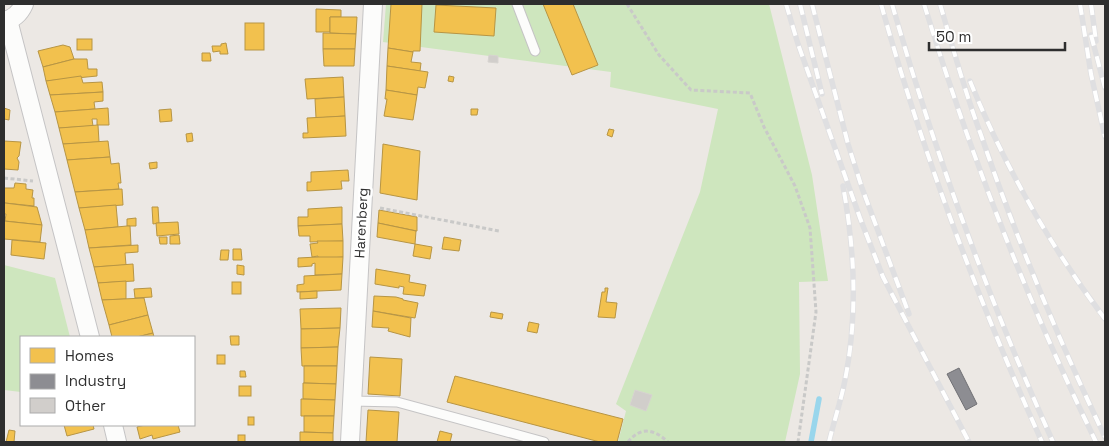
<svg xmlns="http://www.w3.org/2000/svg" width="1109" height="446" viewBox="0 0 1109 446" font-family="'Space Grotesk',sans-serif">
	<style>
		.green { fill: #cee6be }
		.homes { fill: #f2c14e; stroke: #b79544 }
		.industry { fill: #8d8d92; stroke: #707074 }
		.lines { fill: none; stroke-linecap: round; stroke-linejoin: round }
		.stream { stroke: #99d6ec; stroke-width: 5.5 }
		.building { fill: #d1cecb; stroke: #d7d4d0 }
		.service-casing { stroke: #c5c4c5; stroke-width: 11 }
		.minor-casing { stroke: #c5c4c5; stroke-width: 20 }
		.path { stroke: #c9c9c8; stroke-width: 3; stroke-dasharray: 4 2.5; stroke-linecap: butt }
		.service { stroke: #fcfcfb; stroke-width: 9 }
		.minor { stroke: #fcfcfb; stroke-width: 18 }
		.rail-casing { stroke: #dfdfe1; stroke-width: 5.5 }
		.rail { stroke: #fff; stroke-width: 4; stroke-dasharray: 11; stroke-linecap: butt }
		.labels { text-anchor: middle; stroke-width: 5; stroke-linejoin: round; paint-order: stroke }
		.street-label { font-size: 14px; fill: #2e2e2e; stroke: #fff }
	</style>
	<rect width="100%" height="100%" fill="#ece8e4"/>
	<!-- green -->
	<g class="green">
		<path d="M386 4H769L812 175 828 281 799 282 800 374 785 442H618L626 411 616 404 700 192 718 109 610 87 611 72 383 42Z"/>
		<path d="M4 265 55 278 70 337H21V392L4 390Z"/>
	</g>
	<!-- homes -->
	<g class="homes">
		<path d="M391 4H422L420 51H413V52L388 48Z"/>
		<path d="M543 4H573L598 65 572 75Z"/>
		<path d="M436 5 496 8 494 36 434 32Z"/>
		<path d="M316 9 341 10V17H330V32H316Z"/>
		<path d="M330 17H357L356 34 330 33Z"/>
		<rect x="245" y="23" width="19" height="27"/>
		<path d="M323 33 356 34 355 49H323Z"/>
		<rect x="77" y="39" width="15" height="11"/>
		<path d="M226 43 228 54H220V51L213 52 212 46H221V44Z"/>
		<path d="M63 45 70 47 74 59 43 67 38 51Z"/>
		<path d="M388 48 413 52 411 62 421 63 420 71 387 66Z"/>
		<path d="M323 49H355L354 66H324Z"/>
		<path d="M202 53H210L211 61H202Z"/>
		<path d="M74 59H87L88 69H97V76L46 81 43 67Z"/>
		<path d="M387 66 428 72 425 88 418 87 417 95 386 90Z"/>
		<path d="M81 76 83 83 102 82 103 92 50 95 46 81Z"/>
		<path d="M449 76 454 77 453 82 448 81Z"/>
		<path d="M343 77 344 97 307 99 305 79Z"/>
		<path d="M386 90 417 95 413 120 384 116 387 99H385Z"/>
		<path d="M103 92V101L94 102 95 109 55 112 50 95Z"/>
		<path d="M344 97 345 116 316 118 315 99Z"/>
		<path d="M4 108 10 110 9 120 4 119Z"/>
		<path d="M108 108 109 125H97V119H92L93 126 59 128 55 112Z"/>
		<path d="M171 109 172 121 160 122 159 110Z"/>
		<path d="M471 109H478L477 115H471Z"/>
		<path d="M345 116 346 136 303 138V133H308L307 118Z"/>
		<path d="M98 125 99 142 63 144 59 128Z"/>
		<path d="M609 129 614 130 612 137 607 135Z"/>
		<path d="M192 133 193 141 187 142 186 134Z"/>
		<path d="M4 141 21 142 19 156 17 158 19 162 18 170 4 169Z"/>
		<path d="M108 141 110 157 67 160 63 144Z"/>
		<path d="M383 144 420 151 417 200 380 193Z"/>
		<path d="M110 157 111 164 119 163 121 183H118L119 189 75 192 67 160Z"/>
		<path d="M157 162V168L150 169 149 163Z"/>
		<path d="M348 170 349 181H341L342 189 307 191V182H311V172Z"/>
		<path d="M15 183 26 184V189L33 190 32 198H34V206L5 203 4 202V188H14Z"/>
		<path d="M122 189 123 205 79 208 75 192Z"/>
		<path d="M4 202 5 203 37 207 42 225 5 221 6 214H4Z"/>
		<path d="M116 205 118 227 85 230 79 208Z"/>
		<path d="M152 207H158L159 223 153 224Z"/>
		<path d="M342 207V224L298 226V217H308V209Z"/>
		<path d="M379 210 417 217V231L378 223Z"/>
		<path d="M136 218V226H127V219Z"/>
		<path d="M4 221 42 225 40 242 4 239Z"/>
		<path d="M178 222 179 234 157 236 156 223Z"/>
		<path d="M378 223 416 231 415 244 377 237Z"/>
		<path d="M342 224 343 241 310 242V236H299L298 226Z"/>
		<path d="M127 226H130L131 245 89 248 85 230Z"/>
		<path d="M179 235 180 244H170V236Z"/>
		<path d="M159 237H167V244H160Z"/>
		<path d="M444 237 461 240 459 251 442 249Z"/>
		<path d="M12 240 46 243 44 259 11 255Z"/>
		<path d="M317 241H343V257L318 259V256L312 257 310 244 318 243Z"/>
		<path d="M415 244 432 247 430 259 413 256Z"/>
		<path d="M138 245V252L125 253 126 265 94 267 89 248Z"/>
		<path d="M233 249H241L242 260H233Z"/>
		<path d="M221 250H229L228 260H220Z"/>
		<path d="M318 257H343L342 274 315 275V263L312 264V266L298 267V258Z"/>
		<path d="M133 264 134 281 98 283 94 267Z"/>
		<path d="M237 265 244 266V275L237 274Z"/>
		<path d="M376 269 410 275 409 282 426 285 424 296 403 294 404 287 399 286V288L375 284Z"/>
		<path d="M342 274 341 290 297 292V285L304 284V276Z"/>
		<path d="M126 281V299L102 300 98 283Z"/>
		<rect x="232" y="282" width="9" height="12"/>
		<path d="M151 288 152 297 135 298 134 289Z"/>
		<path d="M605 288H608L606 302 617 303 615 318 598 317 602 292H605Z"/>
		<path d="M317 291V298L300 299V292Z"/>
		<path d="M374 296 396 297 403 299V300L418 303 415 318 373 311Z"/>
		<path d="M144 298 148 315 109 325 102 300Z"/>
		<path d="M341 308 340 328 301 329 300 309Z"/>
		<path d="M373 311 411 318 410 337 388 331 389 328 372 327Z"/>
		<path d="M491 312 503 314 502 319 490 317Z"/>
		<path d="M148 315 153 333 137 337H112L109 325Z"/>
		<path d="M529 322 539 324 537 333 527 331Z"/>
		<path d="M340 328 338 347 301 348V329Z"/>
		<path d="M153 333 154 337H137Z"/>
		<path d="M230 336H239V345H231Z"/>
		<path d="M338 347 337 366H302L301 348Z"/>
		<rect x="217" y="355" width="8" height="9"/>
		<path d="M370 357 402 359 400 396 368 394Z"/>
		<path d="M304 366H337L336 384 304 383Z"/>
		<path d="M240 371H245L246 377H240Z"/>
		<path d="M455 376 623 419 617 442H600L447 402Z"/>
		<path d="M303 383 336 384 335 400 303 399Z"/>
		<rect x="239" y="386" width="12" height="10"/>
		<path d="M301 399 335 400 334 416H301Z"/>
		<path d="M368 410 399 412 397 442H366Z"/>
		<path d="M304 416H334L333 433 304 432Z"/>
		<rect x="248" y="417" width="6" height="8"/>
		<path d="M64 425H93L94 429 67 436Z"/>
		<path d="M145 425H178L180 432 153 439 152 435 140 439 137 427Z"/>
		<path d="M9 430 15 431 14 442H6Z"/>
		<path d="M440 431 452 434 450 442H437Z"/>
		<path d="M300 432 333 433V442H300Z"/>
		<rect x="238" y="435" width="7" height="7"/>
	</g>
	<!-- industry -->
	<path class="industry" d="M959 368 977 404 966 410 947 374Z"/>
	<g class="lines">
		<!-- stream -->
		<path class="stream" d="M811 442 819 399"/>
	</g>
	<!-- building -->
	<g class="building">
		<path d="M489 55 498 56V63L488 62Z"/>
		<path d="M635 390 652 395 646 411 630 405Z"/>
	</g>
	<g class="lines">
		<!-- service casing -->
		<g class="service-casing">
			<g id="service">
				<path d="M517 4 535 51"/>
				<path d="M352 401 397 402 544 442"/>
			</g>
		</g>
		<!-- minor casing -->
		<g class="minor-casing">
			<g id="minor">
				<path d="M8 20 90 337"/>
				<path d="M4 21C14 19 20 13 24 4"/>
				<path d="M113 425 117 442"/>
				<path d="M350 442 373 4"/>
			</g>
		</g>
		<!-- path -->
		<g class="path">
			<path d="M627 4 659 55 691 90 750 93 764 127 795 186 810 228 816 312 798 442"/>
			<path d="M4 178 33 181"/>
			<path d="M380 208 499 231"/>
			<path d="M628 442C641 426 654 429 668 442"/>
		</g>
		<!-- service -->
		<use href="#service" class="service"/>
		<!-- minor -->
		<use href="#minor" class="minor"/>
		<!-- rail casing -->
		<g class="rail-casing">
			<g id="rail">
				<path d="M786 4 798 44 860 218 883 277 969 442"/>
				<path d="M800 4 822 94"/>
				<path d="M812 4 848 144 862 188 909 314"/>
				<path d="M881 4C923 154 978 300 1042 442"/>
				<path d="M892 4C935 154 989 300 1053 442"/>
				<path d="M924 4C970 154 1027 301 1096 442"/>
				<path d="M940 4C953 48 965 92 981 135 1016 238 1058 338 1105 437"/>
				<path d="M1080 4 1091 74 1105 137"/>
				<path d="M1091 4 1096 41"/>
				<path d="M1091 35 1105 88"/>
				<path d="M970 81C1004 165 1050 246 1105 319"/>
				<path d="M829 442C834 421 841 401 845 380 858 315 855 251 843 186"/>
			</g>
		</g>
		<!-- rail -->
		<use href="#rail" class="rail"/>
	</g>
	<g class="labels">
		<!-- street labels -->
		<g class="street-label">
			<text transform="translate(361 223) rotate(-87)" y="5">Harenberg</text>
		</g>
	</g>
	<!-- border -->
	<rect width="1109" height="446" fill="none" stroke="#2e2e2e" stroke-width="10"/>
	<!-- legend -->
	<rect x="20" y="336" width="175" height="90" fill="#ffffff" stroke="#ababab"/>
	<rect x="30" y="348" width="25" height="15" fill="#f2c14e" stroke="#ababab"/>
	<text x="65" y="361" font-size="15" fill="#2e2e2e">Homes</text>
	<rect x="30" y="374" width="25" height="15" fill="#8d8d92" stroke="#ababab"/>
	<text x="65" y="386" font-size="15" fill="#2e2e2e">Industry</text>
	<rect x="30" y="398" width="25" height="15" fill="#d1cecb" stroke="#ababab"/>
	<text x="65" y="411" font-size="15" fill="#2e2e2e">Other</text>
	<!-- scale -->
	<path d="M929 42v8h136v-8" fill="none" stroke="#2e2e2e" stroke-width="2.5"/>
	<text x="936" y="42" font-size="15" fill="#2e2e2e" stroke="#ffffff" stroke-width="4" paint-order="stroke">50 m</text>
</svg>
